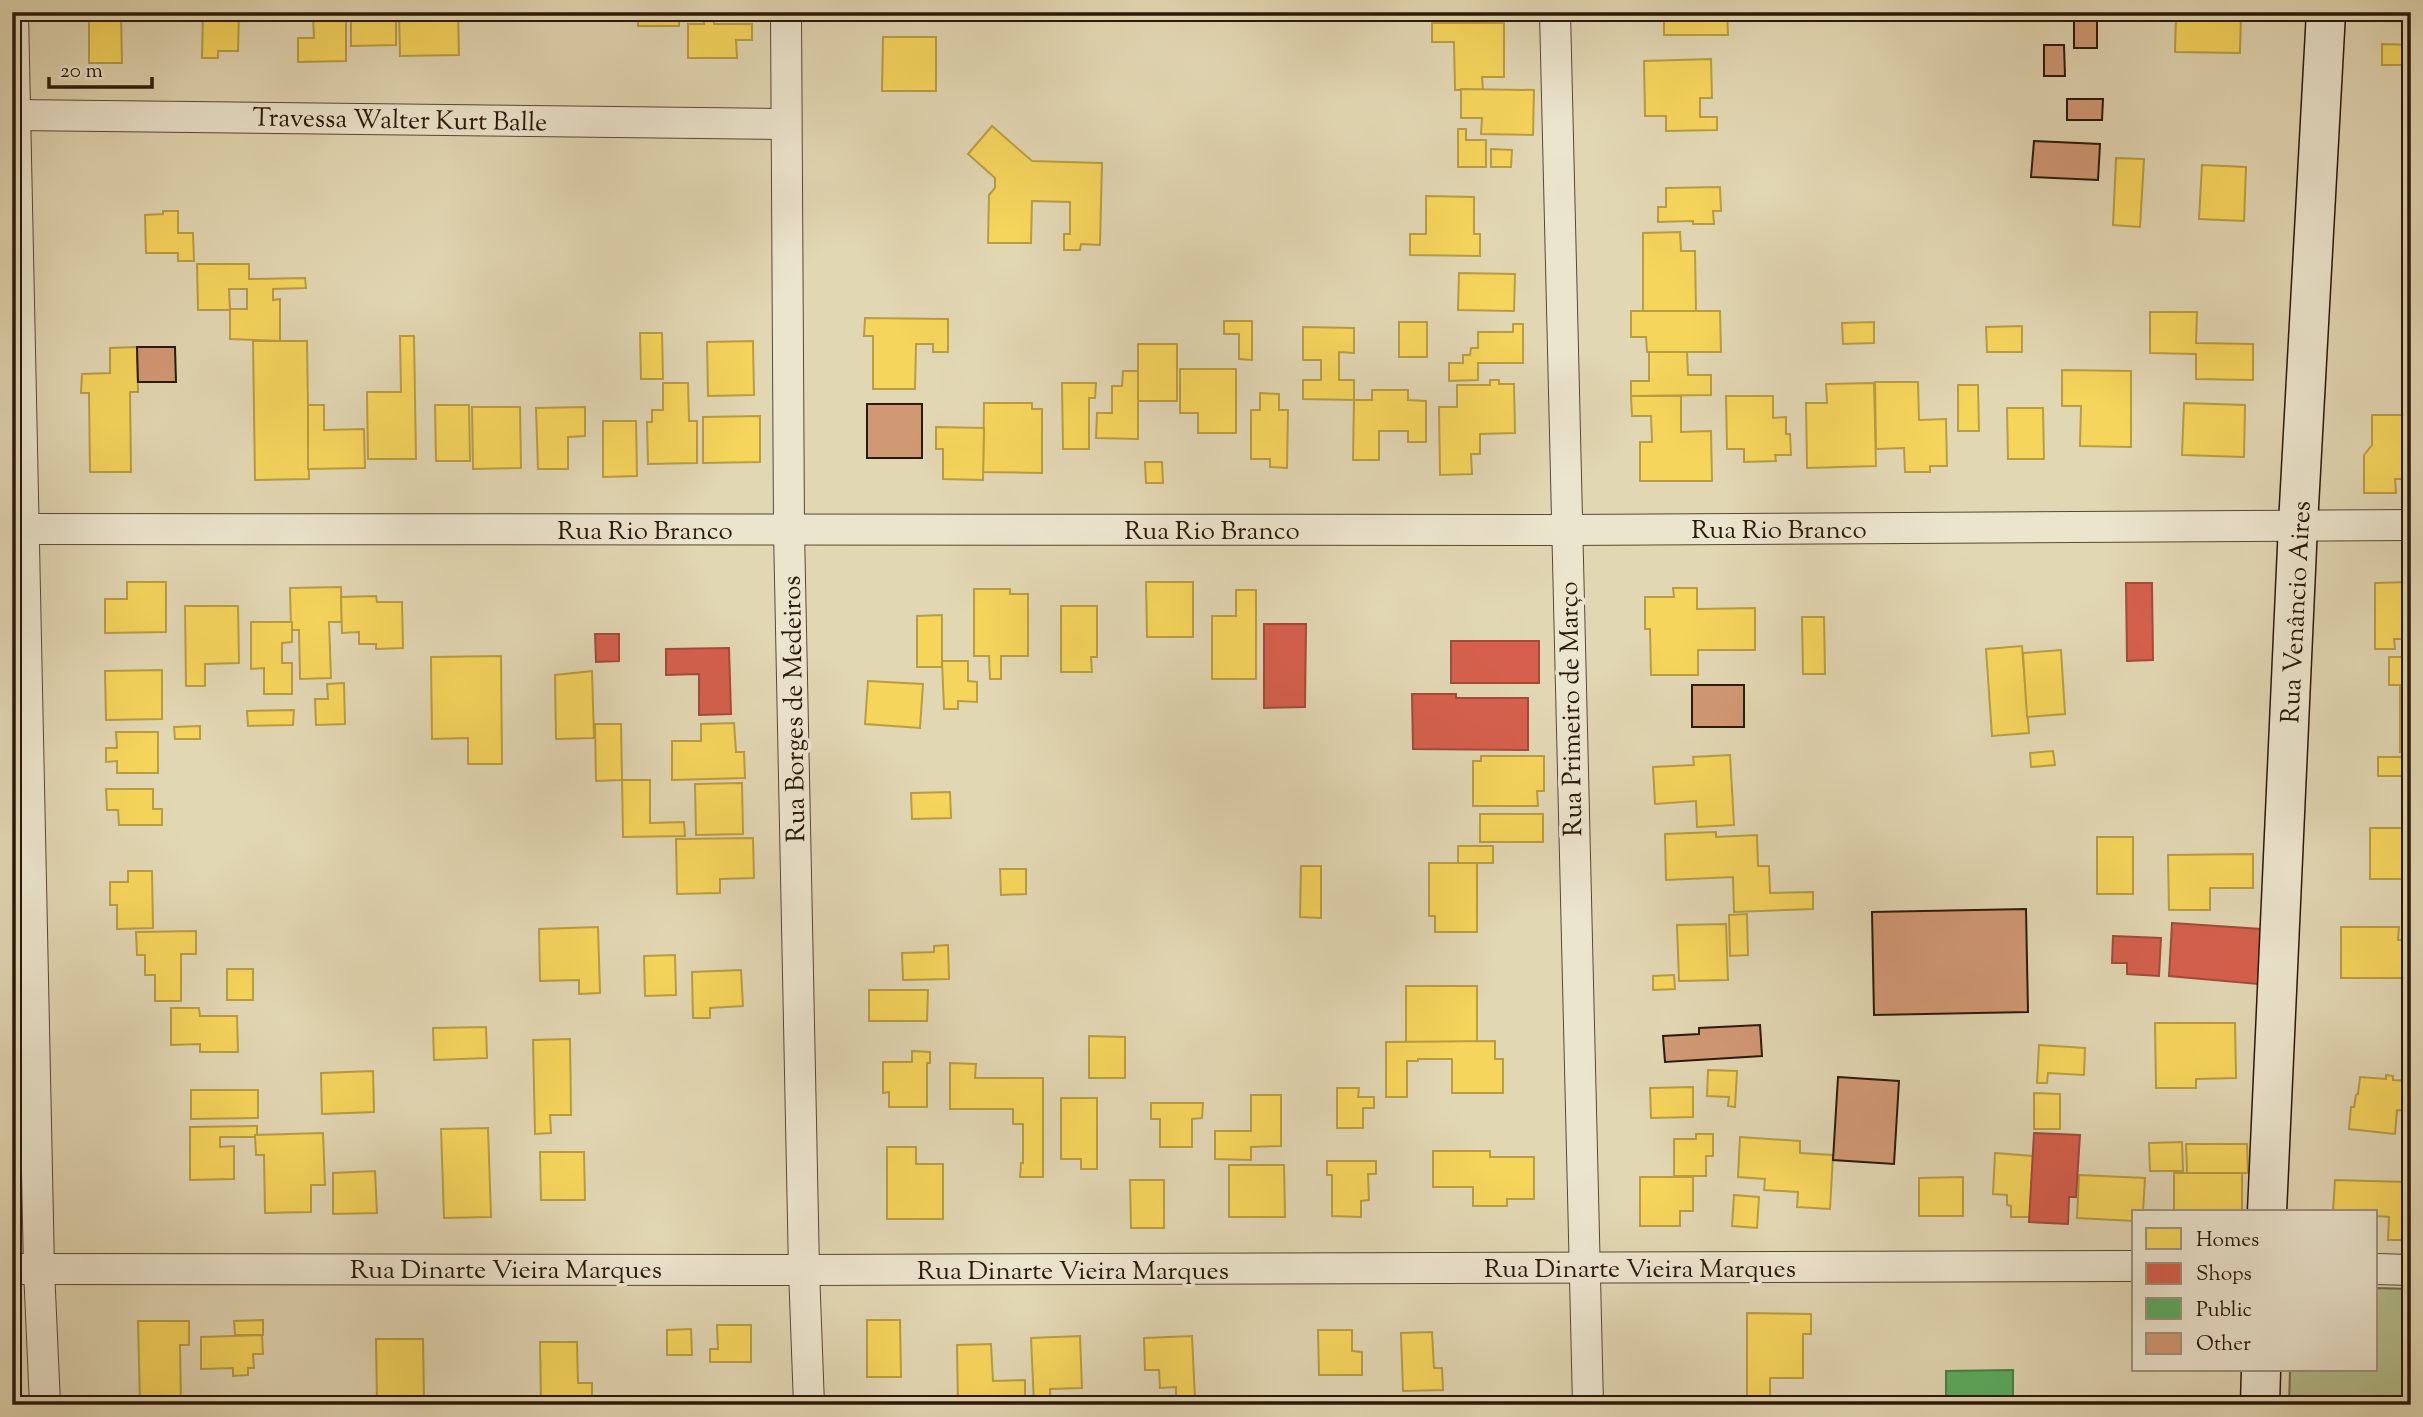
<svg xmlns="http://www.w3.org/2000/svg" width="2423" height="1417" viewBox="0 0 2423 1417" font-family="'Sorts Mill Goudy',serif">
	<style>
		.green { fill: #b3be8c; stroke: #6f6c4a; stroke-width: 2 }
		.homes { fill: #f6d55c; stroke: #b99d43; stroke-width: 2; fill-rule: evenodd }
		.shops { fill: #d6604d; stroke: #a34b39; stroke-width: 2 }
		.public { fill: #5aae61; stroke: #4c8147; stroke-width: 2 }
		.building { fill: #d19874; stroke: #2b1909; stroke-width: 2 }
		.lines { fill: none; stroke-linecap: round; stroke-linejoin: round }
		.street-casing { stroke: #594834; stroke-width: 32 }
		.secondary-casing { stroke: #2b1909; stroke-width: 41 }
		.street { stroke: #ece5ce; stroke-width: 30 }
		.secondary { stroke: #ece5ce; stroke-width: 38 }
		.labels { text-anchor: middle; stroke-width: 7; stroke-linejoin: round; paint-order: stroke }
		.street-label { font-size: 26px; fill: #2b1909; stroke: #ece5ce }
	</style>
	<rect width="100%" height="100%" fill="#e2d7b3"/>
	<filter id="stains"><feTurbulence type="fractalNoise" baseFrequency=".00286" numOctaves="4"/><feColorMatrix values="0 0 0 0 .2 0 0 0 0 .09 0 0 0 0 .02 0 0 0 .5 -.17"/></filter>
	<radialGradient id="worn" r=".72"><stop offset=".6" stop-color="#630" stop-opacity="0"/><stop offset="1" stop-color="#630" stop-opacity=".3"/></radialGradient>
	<!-- green -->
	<path class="green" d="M2376 1288 2411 1289V1405H2289L2290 1370H2376Z"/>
	<!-- homes -->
	<g class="homes">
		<path d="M89 12H121L122 63H89Z"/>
		<path d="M203 12H239L238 51H218V58H202Z"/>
		<path d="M351 12H396V45L351 46Z"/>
		<path d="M399 12H458L459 55 400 56Z"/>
		<rect x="638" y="12" width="41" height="14"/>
		<path d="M1440 12H1490L1491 18 1440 17Z"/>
		<path d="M1664 12H1727L1728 35H1664Z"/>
		<path d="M2148 12H2241L2240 53 2175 52 2176 15 2148 14Z"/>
		<path d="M313 14H346V61L298 62V38H314Z"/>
		<path d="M704 21H714V24H752V40H736L737 58H688V24H704Z"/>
		<path d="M1432 23H1504V77H1482L1483 90H1455L1454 42H1432Z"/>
		<path d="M883 37H936V91H882Z"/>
		<path d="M2382 44 2411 45V65H2382Z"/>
		<path d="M1711 59 1712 98H1700V117H1717V130L1666 131V116H1645L1644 61Z"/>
		<path d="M1461 89 1534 90 1533 135 1481 134 1482 118H1461Z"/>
		<path d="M992 126 1032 161 1102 163 1100 245 1081 244 1080 250H1064V234H1070V202L1032 201 1031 243H988L989 195 995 188V178L968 154Z"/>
		<path d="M1458 129H1466V140H1486V167H1458Z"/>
		<path d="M1491 149 1512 150 1511 167H1491Z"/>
		<path d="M2116 158 2144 159 2140 227 2113 225Z"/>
		<path d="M2202 165 2246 167 2244 221 2199 219Z"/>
		<path d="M1720 187 1721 211H1713L1714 224H1693V221L1658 222V207H1666V188Z"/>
		<path d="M1426 196 1474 197V234H1480V256L1410 255V234H1426Z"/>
		<path d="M163 211H178V233H193L194 261H178V253H146L145 215 163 214Z"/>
		<path d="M1680 232 1681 251H1695L1696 311H1643V233Z"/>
		<path d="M197 264H249V279L305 278 306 288 273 289V300L280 299V341L230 339V310H198ZM229 289H247V309H230Z"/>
		<path d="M1459 273 1515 274 1514 311 1458 310Z"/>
		<path d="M1631 311H1720L1721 352H1647L1646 337H1631Z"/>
		<path d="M2150 312H2197L2196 343 2253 344V380L2196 379V354L2150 353Z"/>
		<path d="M865 318 948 319V352H933V344H916L915 389H873V336H864Z"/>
		<path d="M1224 321H1252V360L1239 359V334H1224Z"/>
		<rect x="1399" y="322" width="28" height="35"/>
		<path d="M1874 322V343L1843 344 1842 323Z"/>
		<path d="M1513 324H1523V363H1478V380L1449 381V363H1463V355H1470L1471 348H1478V332H1513Z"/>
		<path d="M2022 326V352H1987L1986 327Z"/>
		<path d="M1303 327 1354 328V353L1339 352V380H1354V400L1303 399V380H1321V360H1303Z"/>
		<path d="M640 333H662L663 379H641Z"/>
		<path d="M400 336H414L416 459H368L367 392H401Z"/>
		<path d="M253 341H307L309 479 255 480Z"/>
		<path d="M753 341 754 395 708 396 707 342Z"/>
		<rect x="1138" y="344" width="39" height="57"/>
		<path d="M137 347 138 392H130L131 472H90L89 393H81L82 374 110 373V348Z"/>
		<path d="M1649 352H1687L1688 375H1711V395L1631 396V381H1649Z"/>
		<path d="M1180 369H1236V433H1198V413H1180Z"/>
		<path d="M2062 370 2131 371V447L2080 446 2081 406H2062Z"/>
		<path d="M1123 371H1138V439L1096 438 1097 413H1112V386H1122Z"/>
		<path d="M1490 380H1499V384H1514L1515 433 1480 434V454H1471L1472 474 1440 475 1439 407H1457V385H1490Z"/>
		<path d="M1875 382H1918L1919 420 1946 419 1947 466H1930V472H1905L1904 448 1876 449Z"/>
		<path d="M663 383H688L689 421H697V463L648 464 647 422H652V410H663Z"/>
		<path d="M1062 383H1096L1095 398H1089V449H1063Z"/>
		<path d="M1874 383 1876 466 1807 468 1806 403H1827L1826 384Z"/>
		<path d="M1958 385H1978L1979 431H1958Z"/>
		<path d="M1372 390H1408V400L1426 401V442H1408V431H1379V460H1353L1354 400H1372Z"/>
		<path d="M1260 393 1279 394V410H1288L1287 468 1270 467V459H1251V410H1260Z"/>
		<path d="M1631 396H1681V432L1711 431 1712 481H1640V442H1652L1651 416H1632Z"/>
		<path d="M1726 396H1773V418L1786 417V434H1790L1791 455H1775L1776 461 1744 462V449H1727Z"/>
		<path d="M984 403H1032V409H1042V473L983 472Z"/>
		<path d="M2184 403 2245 405 2244 457 2182 455Z"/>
		<path d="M308 405H324V430L364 429 365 468 308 469Z"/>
		<path d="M435 405H469L470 461H436Z"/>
		<path d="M472 407H520L521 468 473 469Z"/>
		<path d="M585 407V436L568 437V469H538L536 408Z"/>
		<path d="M2007 408H2043L2044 459H2008Z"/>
		<path d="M2372 415H2402V439H2411V479H2395L2396 493H2364V455L2372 445Z"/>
		<path d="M760 416V462L703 463V417Z"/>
		<path d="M603 421H636L637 476 603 477Z"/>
		<path d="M936 427 984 428 983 480 943 479V449H936Z"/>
		<path d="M1145 462H1162L1163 483H1146Z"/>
		<path d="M127 582H166V632L105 633V599H127Z"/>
		<path d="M1146 582H1193V637H1147Z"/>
		<path d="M2411 582V639H2394L2395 649H2375V583Z"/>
		<path d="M341 587 342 622H329L331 678 300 679 299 630H291L290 588Z"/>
		<path d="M1673 588H1697V609L1755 608V650H1698V675H1651L1650 629H1645V597H1674Z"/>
		<path d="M974 589H1010V594H1028V656H1001V679H990L989 656H974Z"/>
		<path d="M1236 590H1256V679H1212V616H1236Z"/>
		<path d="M376 596 377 602H402L403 648 376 649V644H359V632L342 633 341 597Z"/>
		<path d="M185 606H238L239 663 205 664V686H186Z"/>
		<path d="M1061 606H1097V657H1091L1092 672H1061Z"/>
		<path d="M942 615V667H917V616Z"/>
		<path d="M1802 617H1824L1825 674H1803Z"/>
		<path d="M251 622H292V642L282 643V663H292V694H264V668L251 669Z"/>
		<path d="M2022 646 2029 733 1992 736 1986 649Z"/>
		<path d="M2061 650 2065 714 2027 717 2023 653Z"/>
		<path d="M501 656 502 764H468V738L432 739 431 657Z"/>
		<rect x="2389" y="657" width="22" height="28"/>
		<path d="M942 661H968V681L977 682V702L958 701V709H944Z"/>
		<path d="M162 670V719L106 720 105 671Z"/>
		<path d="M592 671 594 738 556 739 555 675Z"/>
		<path d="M868 681 923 684 920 728 865 724Z"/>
		<path d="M344 683 345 724 316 725 315 699H328L327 684Z"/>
		<rect x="2400" y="685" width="11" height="67"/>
		<path d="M294 710 293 725 248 726 247 711Z"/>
		<path d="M734 723 736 752H744L745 778 672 780V741H701V724Z"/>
		<path d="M595 724H621L622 780 596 781Z"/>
		<path d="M200 726V739H175L174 727Z"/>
		<path d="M116 732H158V773H117V761L106 762V748H117Z"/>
		<path d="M2053 751 2055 765 2031 767 2030 753Z"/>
		<path d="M1730 755 1734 825 1697 827 1696 801 1655 804 1653 767 1694 765 1693 757Z"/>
		<path d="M1481 756H1544V791H1537L1538 806H1473V761H1481Z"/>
		<rect x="2378" y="757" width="29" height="19"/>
		<path d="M622 780H650V823L684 822 685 836 623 837Z"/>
		<path d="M742 783 743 834 696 835 695 784Z"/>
		<path d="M106 789H153V809H162V825H119L118 810H107Z"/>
		<path d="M950 792 951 818 912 819 911 793Z"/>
		<rect x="1480" y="814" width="63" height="28"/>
		<rect x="2370" y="828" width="41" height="51"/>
		<path d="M1716 832V837L1757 835 1758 866H1769L1770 893 1813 892V909L1734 912 1733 877 1666 880 1665 834Z"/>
		<rect x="2097" y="837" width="36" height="57"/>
		<path d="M753 838 754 878 720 879V893L677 894 676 839Z"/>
		<rect x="1458" y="846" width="35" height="17"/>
		<path d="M2253 854V888H2210V910H2169L2168 855Z"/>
		<path d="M1429 863H1477V932H1435V916H1429Z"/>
		<path d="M1301 866H1321V918L1300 917Z"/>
		<path d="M1000 869H1026V894L1001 895Z"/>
		<path d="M128 871H152L153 928 117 929V905H110V882H128Z"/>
		<path d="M1747 914 1748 955 1730 956 1729 915Z"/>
		<path d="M1726 924 1728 980 1679 981 1677 925Z"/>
		<path d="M598 927 600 993 579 994V980L540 981 539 929Z"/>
		<path d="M2341 927H2399L2398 940H2411V978H2341Z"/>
		<path d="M196 931V954H181V1001H155V975H145V955H137L136 932Z"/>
		<path d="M948 945 949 979 903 980 902 953 934 952V946Z"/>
		<path d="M675 955 676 995 645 996 644 956Z"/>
		<rect x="227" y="969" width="26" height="31"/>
		<path d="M741 970 743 1006 710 1008V1018H693L692 972Z"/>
		<path d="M1674 975 1675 989 1653 990V976Z"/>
		<rect x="1406" y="986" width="71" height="57"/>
		<path d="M869 990H928L927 1021H869Z"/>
		<path d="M171 1008H199L200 1016H237L238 1052H200V1044L171 1045Z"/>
		<path d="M2155 1023H2235L2236 1078 2196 1079V1088H2156Z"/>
		<path d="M486 1027 487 1058 434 1060 433 1028Z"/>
		<path d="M1089 1036 1125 1037V1078H1089Z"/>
		<path d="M570 1039 571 1115H550L551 1133 535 1134 533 1040Z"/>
		<path d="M1495 1041V1059H1503V1093H1452V1059H1418V1061H1407V1097H1386V1042Z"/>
		<path d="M2039 1045 2085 1048 2084 1075 2048 1073 2047 1083H2037Z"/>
		<path d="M912 1051 930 1052V1063H927V1107H889V1092L883 1093V1062H912Z"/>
		<path d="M950 1063 976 1064 975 1078H1043V1177H1020L1021 1163H1023V1124H1013V1109H950Z"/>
		<path d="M1708 1070 1737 1071 1735 1107 1728 1106 1729 1097 1707 1096Z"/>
		<path d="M373 1071 374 1112 322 1114 321 1073Z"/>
		<path d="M2386 1075 2393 1076V1080L2410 1081 2407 1111 2397 1110 2395 1134 2349 1129 2351 1107H2354L2356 1095 2358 1094 2360 1077 2386 1079Z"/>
		<path d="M1693 1087V1117L1651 1118 1650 1088Z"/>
		<path d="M1337 1088H1359L1358 1097H1374V1108H1363V1128H1337Z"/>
		<path d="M191 1090H258V1118L191 1119Z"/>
		<path d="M2034 1093 2060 1094V1129H2034Z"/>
		<path d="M1251 1095H1281V1146L1251 1147V1160L1215 1159V1131H1251Z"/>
		<path d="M1061 1098H1097V1169H1081V1159H1061Z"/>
		<path d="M1151 1103H1203L1202 1118 1192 1119V1147H1160V1119H1151Z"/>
		<path d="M257 1126V1137H220V1147L234 1146V1179L190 1180V1127Z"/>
		<path d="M488 1128 491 1217 444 1218 441 1129Z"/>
		<path d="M323 1133 325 1185H311V1212L265 1213 264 1155H256L255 1135Z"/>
		<path d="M1696 1134H1713V1156H1706V1176H1674V1139H1696Z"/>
		<path d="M1740 1137 1800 1141V1153L1833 1155 1830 1209 1797 1207 1798 1192 1764 1190 1765 1179 1738 1177Z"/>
		<path d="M2182 1142 2183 1171H2150L2149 1143Z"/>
		<path d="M2186 1144H2247L2248 1173H2187Z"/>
		<path d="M887 1147H916V1164H943V1219H887Z"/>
		<path d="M1433 1151H1490V1157H1534V1199H1507V1206H1473V1187H1433Z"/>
		<path d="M540 1152H584L585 1200H541Z"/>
		<path d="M1995 1153 2033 1156 2030 1217H2011V1206L2007 1205V1195L1993 1194Z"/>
		<path d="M1327 1161H1376V1174H1368L1369 1200 1361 1201V1217L1332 1216V1175H1327Z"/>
		<path d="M1229 1165H1284L1285 1217H1229Z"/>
		<path d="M2406 1165H2411V1240H2388L2389 1217 2376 1216V1212H2333L2335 1180 2406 1182Z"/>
		<path d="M375 1171 377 1213 333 1214V1173Z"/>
		<rect x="2174" y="1173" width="68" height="39"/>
		<path d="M2079 1175 2145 1178 2143 1212H2134V1221L2077 1218Z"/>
		<path d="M1640 1177H1693V1211H1680V1226H1640Z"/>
		<path d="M1963 1177V1216H1919V1178Z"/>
		<path d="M1130 1180H1164V1228H1131Z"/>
		<path d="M1734 1195 1759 1197 1757 1228 1732 1226Z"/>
		<path d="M1747 1313 1811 1314V1334H1803V1378H1770V1405H1747Z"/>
		<path d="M263 1320V1335H235L234 1321Z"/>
		<path d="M867 1320H900L901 1377H867Z"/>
		<path d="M138 1321H189V1345H180L181 1405H140Z"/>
		<path d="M717 1325H751V1362H710V1349H718Z"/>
		<path d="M691 1329 692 1355H667V1330Z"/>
		<path d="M1318 1330H1352V1351L1362 1352V1375H1319Z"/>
		<path d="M1432 1332 1434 1368H1442L1443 1390 1403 1391 1401 1333Z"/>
		<path d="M262 1335 263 1354H253L254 1368H248V1375L233 1376V1368L201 1369V1337Z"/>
		<path d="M1080 1336 1082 1388 1050 1389V1403L1034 1404 1031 1338Z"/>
		<path d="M1192 1336 1195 1399 1176 1400V1387L1160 1388 1159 1370H1145L1144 1338Z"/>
		<path d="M376 1339H423L424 1402H377Z"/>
		<path d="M540 1342H577L578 1383H592V1405H541Z"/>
		<path d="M991 1344 993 1381 1025 1380V1405H958L957 1345Z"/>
	</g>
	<!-- shops -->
	<g class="shops">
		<path d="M2126 583H2152L2153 660 2127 661Z"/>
		<path d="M1264 624H1306L1305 707 1264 708Z"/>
		<path d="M595 634H619V661L596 662Z"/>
		<rect x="1451" y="641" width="88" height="42"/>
		<path d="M729 648 731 714 699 715V674L666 675V649Z"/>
		<path d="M1412 694H1456V698H1528V750L1413 749Z"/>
		<path d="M2172 923 2261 929 2258 984 2169 976Z"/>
		<path d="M2113 936 2161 938 2159 976 2127 974V963H2112Z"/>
		<path d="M2034 1133 2080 1135 2076 1197H2069L2068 1224 2029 1222Z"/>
	</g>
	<!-- public -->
	<path class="public" d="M2013 1370V1405H1946V1371Z"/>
	<!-- building -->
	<g class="building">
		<rect x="2074" y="12" width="23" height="36"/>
		<path d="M2044 45H2064L2065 76H2044Z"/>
		<rect x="2402" y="66" width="9" height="36"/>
		<path d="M2067 99H2103L2102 120H2067Z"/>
		<path d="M2034 141 2100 144 2098 180 2031 177Z"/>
		<path d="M137 347H175L176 382H138Z"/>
		<rect x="867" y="404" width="55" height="54"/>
		<rect x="1692" y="685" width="52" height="42"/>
		<path d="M2026 909 2028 1012 1874 1015 1872 912Z"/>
		<path d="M1760 1025 1762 1056 1665 1062 1663 1036 1699 1034V1028Z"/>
		<path d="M1838 1077 1899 1081 1894 1164 1833 1160Z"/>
	</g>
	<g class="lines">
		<!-- street casing -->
		<g class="street-casing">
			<g id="street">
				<path d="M13 12 39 1269 45 1405"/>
				<path d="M786 12 789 530 804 1270 809 1405"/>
				<path d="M1555 12 1588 1405"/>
				<path d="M15 115 786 124"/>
				<path d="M12 529 1566 530 2411 525"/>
				<path d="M12 1269 804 1270 2134 1266"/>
				<path d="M2376 1269 2411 1270"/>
			</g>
		</g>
		<!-- secondary casing -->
		<g class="secondary-casing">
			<g id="secondary">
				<path d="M2267 1212 2298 525 2326 12"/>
				<path d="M2260 1405 2261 1370"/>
			</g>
		</g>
		<!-- street -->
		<use href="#street" class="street"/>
		<!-- secondary -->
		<use href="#secondary" class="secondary"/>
	</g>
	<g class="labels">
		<!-- street labels -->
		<g class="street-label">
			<text transform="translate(400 119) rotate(1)" y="9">Travessa Walter Kurt Balle</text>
			<text x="1779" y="538">Rua Rio Branco</text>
			<text x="645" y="539">Rua Rio Branco</text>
			<text x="1212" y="539">Rua Rio Branco</text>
			<text transform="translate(2295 612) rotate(-87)" y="9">Rua Venâncio Aires</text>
			<text transform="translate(793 709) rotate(-91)" y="9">Rua Borges de Medeiros</text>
			<text transform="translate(1570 709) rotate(-91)" y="9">Rua Primeiro de Março</text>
			<text x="1640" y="1277">Rua Dinarte Vieira Marques</text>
			<text x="506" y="1278">Rua Dinarte Vieira Marques</text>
			<text x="1073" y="1279">Rua Dinarte Vieira Marques</text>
		</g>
	</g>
	<!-- margin -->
	<rect width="2423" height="1417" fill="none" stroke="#e2d7b3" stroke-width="42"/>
	<rect x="14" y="14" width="2395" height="1389" fill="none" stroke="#2b1909" stroke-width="3.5"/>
	<rect x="21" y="21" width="2381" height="1375" fill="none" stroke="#2b1909" stroke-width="2"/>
	<!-- legend -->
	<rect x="2132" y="1210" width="245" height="161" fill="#ece5ce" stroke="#9f937f" stroke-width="2"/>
	<rect x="2146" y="1228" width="35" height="21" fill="#f6d55c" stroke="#9f937f" stroke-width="2"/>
	<text x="2196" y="1246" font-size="21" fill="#2b1909">Homes</text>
	<rect x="2146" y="1263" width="35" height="21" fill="#d6604d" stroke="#9f937f" stroke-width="2"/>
	<text x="2196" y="1280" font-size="21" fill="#2b1909">Shops</text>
	<rect x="2146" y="1298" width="35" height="21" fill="#5aae61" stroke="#9f937f" stroke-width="2"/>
	<text x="2196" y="1316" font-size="21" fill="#2b1909">Public</text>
	<rect x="2146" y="1333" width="35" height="21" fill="#d19874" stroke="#9f937f" stroke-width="2"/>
	<text x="2196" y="1350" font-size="21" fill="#2b1909">Other</text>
	<!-- scale -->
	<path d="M49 77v10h103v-10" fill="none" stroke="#2b1909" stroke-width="3.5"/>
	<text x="60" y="77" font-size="21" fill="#2b1909" stroke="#ece5ce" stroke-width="5" paint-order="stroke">20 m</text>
	<rect width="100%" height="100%" filter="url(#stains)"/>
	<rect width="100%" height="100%" fill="url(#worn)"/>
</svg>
